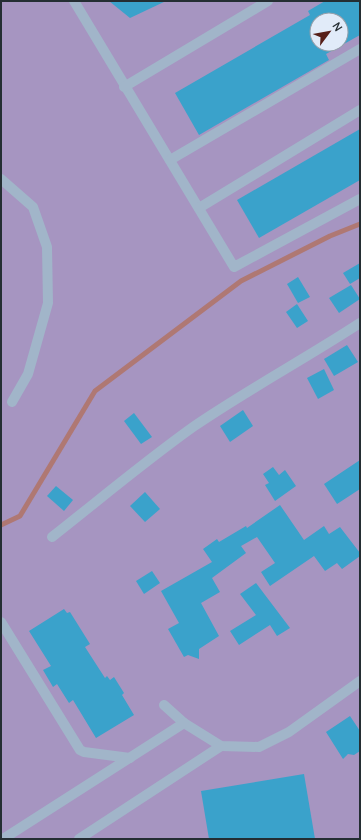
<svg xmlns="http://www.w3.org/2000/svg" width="361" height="840" viewBox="0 0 361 840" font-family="Manrope,sans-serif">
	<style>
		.green { fill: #a695c1; fill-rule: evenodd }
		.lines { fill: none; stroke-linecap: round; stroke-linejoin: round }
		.stream { stroke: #af7873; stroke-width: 5 }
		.building { fill: #3aa2cb; fill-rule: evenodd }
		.minor { stroke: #a1b5c9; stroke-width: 10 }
	</style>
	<rect width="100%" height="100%" fill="#d5e1f1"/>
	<!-- green -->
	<path class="green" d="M1 1H360V839H1ZM317 20H341V44H317Z"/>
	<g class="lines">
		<!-- stream -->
		<path class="stream" d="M1 525 20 516 95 391 241 281 330 236 360 224"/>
	</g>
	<!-- building -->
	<g class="building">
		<path d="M109 1H166L130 18Z"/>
		<path d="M325 1H360V35L326 54 329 60 199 135 175 93 310 15 308 11ZM317 20H341V44H317Z"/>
		<path d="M360 129V180L259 238 237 200Z"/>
		<path d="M360 263V278L350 284 343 273Z"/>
		<path d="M298 277 310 297 298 303 287 284Z"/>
		<path d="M351 285 360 299 339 313 329 298Z"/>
		<path d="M297 304 308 321 297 328 286 312Z"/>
		<path d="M347 345 358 362 334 376 324 359Z"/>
		<path d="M324 369 334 390 318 399 307 378Z"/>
		<path d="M243 410 253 426 230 442 220 426Z"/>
		<path d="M134 413 152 437 141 444 124 421Z"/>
		<path d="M360 460V489L337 504 324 484Z"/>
		<path d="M273 467 279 475 285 470 296 486 275 501 265 485 269 483 263 474Z"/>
		<path d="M56 486 73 500 64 511 47 496Z"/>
		<path d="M145 492 160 509 145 522 130 506Z"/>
		<path d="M280 505 304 540 324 526 329 534 340 527 360 553V556L342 569 337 563 325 571 314 556 270 586 261 572 275 563 257 537 241 546 246 553 212 578 220 592 201 603 219 636 199 649V659L188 655 184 657 168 629 179 623 161 591 212 562 203 549 217 539 219 542 246 526 247 528Z"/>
		<path d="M152 571 160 583 144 594 136 581Z"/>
		<path d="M256 583 290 628 277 636 270 625 239 645 230 631 256 615 240 594Z"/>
		<path d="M64 609 67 613 70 612 90 644 85 647 105 678 107 676 110 680 114 677 124 693 122 695 134 715 96 738 73 700 69 703 57 684 53 687 43 670 51 666 29 631Z"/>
		<path d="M350 716 360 731V751L354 755 348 754 343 759 326 732Z"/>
		<path d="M304 774 315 839H209L201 791Z"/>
	</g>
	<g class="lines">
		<!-- minor -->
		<g class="minor">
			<path d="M74 1 234 267 360 199"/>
			<path d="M124 87 268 1"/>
			<path d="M170 160 360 49"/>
			<path d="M1 179 33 207 47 247 48 303 28 374 12 402"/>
			<path d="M199 208 360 110"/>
			<path d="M52 537C99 500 144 462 193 427 247 390 305 359 360 323"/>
			<path d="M1 622 80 750 84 752 130 758"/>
			<path d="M164 705 184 723 221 746 259 747 289 732 360 681"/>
			<path d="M3 839 184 723"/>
			<path d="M79 839 221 746"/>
		</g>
	</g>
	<!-- border -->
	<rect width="361" height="840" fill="none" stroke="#242e33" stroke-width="4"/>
	<!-- north arrow -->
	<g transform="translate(329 32) rotate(58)"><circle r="19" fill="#e1ebf9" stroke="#959faa"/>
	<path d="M0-3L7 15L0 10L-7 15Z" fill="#561f19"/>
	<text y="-6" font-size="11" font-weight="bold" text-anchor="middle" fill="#242e33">N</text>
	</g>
</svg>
